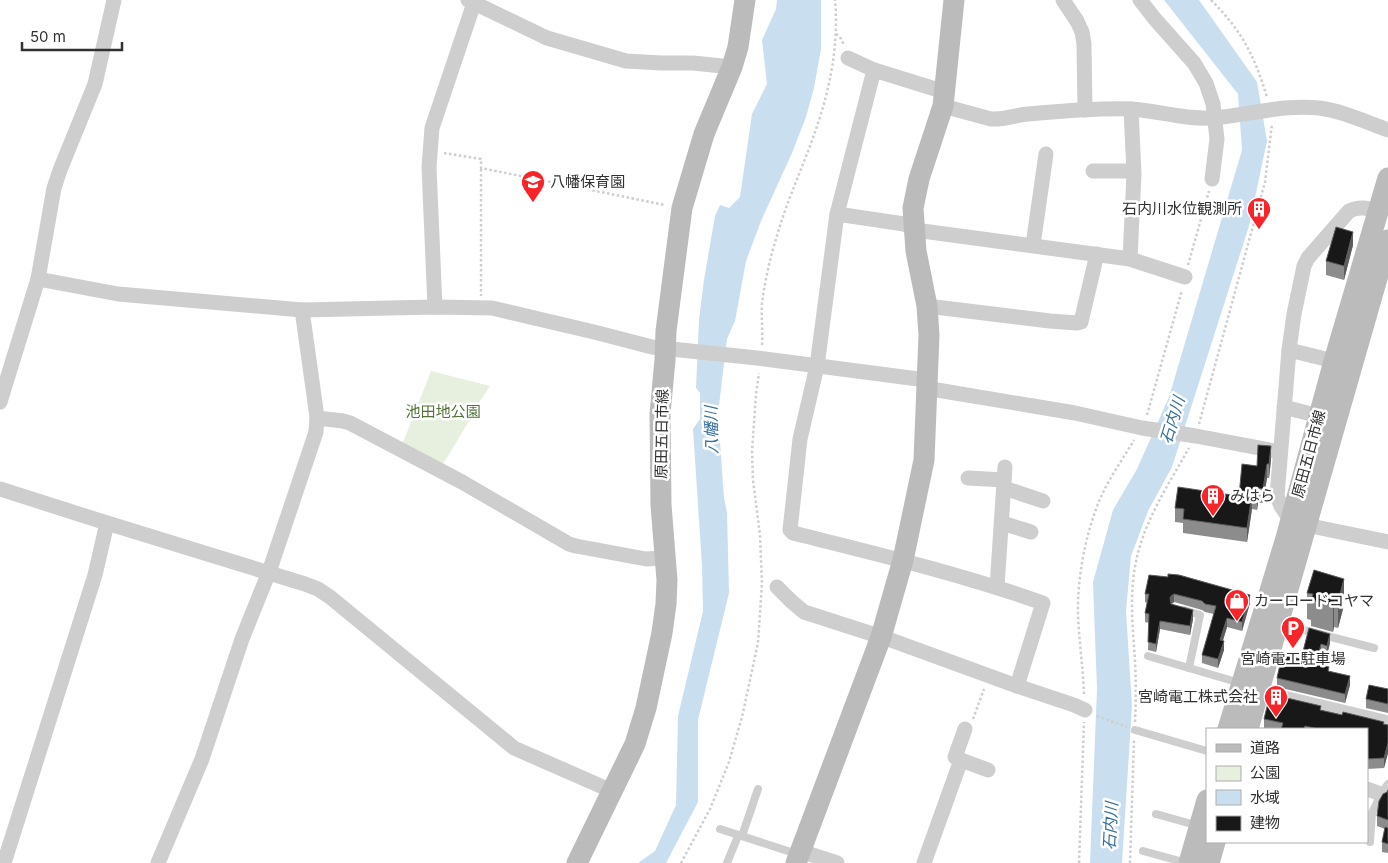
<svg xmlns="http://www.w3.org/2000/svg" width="1388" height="863" viewBox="0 0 1388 863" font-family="Inter,'Noto Sans JP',sans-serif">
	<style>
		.green { fill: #e7efde }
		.water { fill: #c9dff0 }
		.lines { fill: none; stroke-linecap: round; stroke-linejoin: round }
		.path { stroke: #cecece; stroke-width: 2.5; stroke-dasharray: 2.5 2.5; stroke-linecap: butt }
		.lane { stroke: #cecece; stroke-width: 8 }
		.street { stroke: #cecece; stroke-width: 15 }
		.secondary { stroke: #bbb; stroke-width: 21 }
		.wall { fill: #8c8c8c }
		.shaded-wall { fill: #5d5d5d }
		.building { fill: #181818; stroke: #5d5d5d }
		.labels { text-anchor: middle; stroke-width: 5; stroke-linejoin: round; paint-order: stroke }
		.poi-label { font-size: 15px; fill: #313131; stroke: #fff; text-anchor: start }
		.park-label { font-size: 15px; fill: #517339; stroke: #fff }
		.street-label { font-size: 15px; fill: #313131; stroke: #fff }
		.water-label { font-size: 16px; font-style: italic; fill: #35709d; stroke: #fff }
	</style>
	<rect width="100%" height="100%" fill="#fff"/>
	<!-- green -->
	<path class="green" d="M431 371 490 386 471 415 472 416 442 466 402 445Z"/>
	<!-- water -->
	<g class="water">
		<path d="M777 0H821V49L814 88 806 117 792 153 761 221 746 261 735 321 727 339 718 414 724 498 727 512 729 593 698 720V802L666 863H638L655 851 676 805 678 716 703 611 702 566 693 429 700 419V393L696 388 699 320 704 280 715 216 720 205 729 208 740 197 752 114 767 84 762 40 776 9Z"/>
		<path d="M1164 0H1199L1257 82 1267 141 1249 226 1172 467 1148 511 1131 556 1126 611 1132 706 1122 863H1090L1097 689 1093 582 1113 510 1137 469 1169 397 1242 150 1238 94Z"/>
	</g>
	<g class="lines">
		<!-- path -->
		<g class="path">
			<path d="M1211 0C1242 31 1254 55 1267 97"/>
			<path d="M836 34 840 37 844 45"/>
			<path d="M444 153 481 159V168L665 205"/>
			<path d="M481 169V296"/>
			<path d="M1188 265 1209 191"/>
			<path d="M762 345C763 331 761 317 762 303 765 281 770 257 777 236 787 200 803 167 815 132 830 90 839 44 835 0"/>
			<path d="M1147 415 1182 290"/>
			<path d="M1199 424 1265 182 1272 124"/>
			<path d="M1084 694C1083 667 1079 641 1078 614 1077 578 1086 532 1100 499 1109 478 1123 459 1134 440"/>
			<path d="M1097 716 1127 727"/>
			<path d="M973 719 984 689"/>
			<path d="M1135 722C1136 701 1136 681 1135 660 1133 631 1130 602 1134 573 1140 527 1167 487 1189 448"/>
			<path d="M681 863 710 809 729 762 742 717 758 643 762 583 760 535 753 480 752 452 756 394 759 373"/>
			<path d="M1079 863 1084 722"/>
			<path d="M1130 863 1134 740"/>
		</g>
		<!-- lane -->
		<g class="lane">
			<path d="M1184 610 1200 615 1189 668"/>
			<path d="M1280 624 1374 648"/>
			<path d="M1148 656 1240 683"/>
			<path d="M1135 730 1207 751"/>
			<path d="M1156 814 1199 826"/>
			<path d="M720 829 797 854"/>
			<path d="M742 836 758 789"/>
			<path d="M1370 842 1372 813 1381 794 1388 784"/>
			<path d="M1143 851 1187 863"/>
			<path d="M727 863 738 836"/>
		</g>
		<!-- street -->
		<g class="street">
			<path d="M468 0 547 38 626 61 661 63H693L732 67"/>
			<path d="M1063 0 1077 21 1082 32 1084 44 1085 110"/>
			<path d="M1140 0 1154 18 1194 63 1206 83 1213 104 1217 139 1212 179"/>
			<path d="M848 58 874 70 945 92"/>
			<path d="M874 70 837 214 817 366 800 439 790 530 793 533C877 554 961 574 1043 603L1017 686"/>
			<path d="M943 106 991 119C1004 120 1016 115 1028 114 1062 111 1097 108 1131 109 1159 111 1186 120 1214 118 1249 115 1284 104 1319 108 1343 111 1366 122 1388 130"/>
			<path d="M1093 171H1133"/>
			<path d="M1378 211C1367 208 1359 206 1349 211L1308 258 1304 266 1294 314 1289 350 1277 496 1281 506 1291 521 1306 525 1388 542"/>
			<path d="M837 214 904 224 915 230 1130 259 1185 277"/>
			<path d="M1033 245 1046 154"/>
			<path d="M1130 259 1134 174 1131 109"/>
			<path d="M38 279 118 294 302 310 435 307 492 308 594 332 652 347 757 358 926 380 931 389 1075 413 1142 428 1196 436 1280 452"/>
			<path d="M927 306 1050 321 1077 323 1081 322 1097 254"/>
			<path d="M435 307 429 167 432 128 475 0"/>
			<path d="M1289 350 1334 361"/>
			<path d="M0 402 38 279 54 188 60 170 95 84 114 0"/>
			<path d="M1284 407 1319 416"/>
			<path d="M317 418 343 421 350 423 462 482 569 544 576 546 646 559 666 558"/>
			<path d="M968 478 1004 480"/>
			<path d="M1004 488 1043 501"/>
			<path d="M0 489 107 523 305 584 318 589 330 597 514 748 612 791"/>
			<path d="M1002 523 1031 532"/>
			<path d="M777 587 791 601 804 612 888 639 1017 686 1074 705 1085 710"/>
			<path d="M997 587 1005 467"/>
			<path d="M1259 692 1388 723"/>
			<path d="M961 760 988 770"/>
			<path d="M1367 789 1381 794"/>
			<path d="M800 851 837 863"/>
			<path d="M4 863 95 575 107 523"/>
			<path d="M158 863 202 759 242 639 269 572 316 432 317 417 302 310"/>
			<path d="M924 863 961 760 955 757 965 729"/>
		</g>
		<!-- secondary -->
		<g class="secondary">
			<path d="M1228 729 1286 538 1334 361 1388 178"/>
			<path d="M1248 729 1388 240"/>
			<path d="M577 863 635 744 646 708 662 633 666 604 667 580 661 505 660 414 665 360 666 331 682 208 704 134 732 67 738 47 745 0"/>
			<path d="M796 863 881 637 903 560 924 460 929 335 927 306 916 251 913 208 919 179 943 106 954 0"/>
			<path d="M1189 863 1207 800"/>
			<path d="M1209 863 1215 842"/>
		</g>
	</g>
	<!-- wall -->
	<g class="wall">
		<path d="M1353 245 1344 280 1326 275V261Z"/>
		<path d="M1271 460 1269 478H1267L1263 503H1258L1257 510 1252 509 1247 542 1183 533V523L1175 522V508L1239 496Z"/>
		<path d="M1314 570 1344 605 1338 628 1334 627 1333 632 1311 626V620L1307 619V593Z"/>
		<path d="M1149 575 1250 603 1242 631 1227 627 1223 641 1224 650 1218 668 1202 663V655L1214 614 1205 612 1202 610 1174 602 1172 604 1193 619 1190 635 1160 629 1156 652 1148 650 1149 623 1145 622V613L1147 603 1145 602V594Z"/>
		<path d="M1309 628 1330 643 1327 655 1321 653 1318 664 1350 685 1345 703 1277 687V678L1301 659Z"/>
		<path d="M1388 689V713L1366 708V699Z"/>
		<path d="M1321 710 1388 725V753L1384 768 1367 769V729H1264V719Z"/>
		<path d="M1388 790V853L1382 852V842L1385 829 1377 826V816Z"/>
	</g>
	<!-- shaded-wall -->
	<g class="shaded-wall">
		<path d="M1353 232V245L1344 280V266Z"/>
		<path d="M1271 446V460L1269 478V464Z"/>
		<path d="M1267 464V478L1263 503V489Z"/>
		<path d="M1258 488V503L1257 510V496Z"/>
		<path d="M1252 495V509L1247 542V528Z"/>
		<path d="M1344 579V605L1338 628V602Z"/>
		<path d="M1174 594V602L1171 604 1170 598 1171 596Z"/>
		<path d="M1250 595V603L1242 631V622Z"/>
		<path d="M1334 601V627L1333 632V605Z"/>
		<path d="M1193 610V619L1190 635V626Z"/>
		<path d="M1227 618V627L1220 649V640Z"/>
		<path d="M1160 621V629L1156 652V644Z"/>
		<path d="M1330 634V643L1327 655V646Z"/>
		<path d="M1224 641V650L1218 668V659Z"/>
		<path d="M1321 644V653L1316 673V664Z"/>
		<path d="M1350 676V685L1345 703V694Z"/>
		<path d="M1388 743V753L1384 768V758Z"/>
	</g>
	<!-- building -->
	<g class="building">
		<path d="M1336 227 1353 232 1344 266 1326 261Z"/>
		<path d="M1258 445 1271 446 1269 464H1267L1263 489 1258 488 1257 496 1252 495 1247 528 1183 519 1184 509 1175 508 1178 487 1239 496 1242 464 1257 466Z"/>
		<path d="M1314 570 1344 579 1338 602 1334 601 1333 605 1311 600 1313 594 1307 593Z"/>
		<path d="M1168 574 1179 575 1250 595 1242 622 1227 618 1220 640 1224 641 1218 659 1202 655 1216 606 1205 604 1202 601 1174 594 1171 596 1170 598 1171 604 1193 610 1190 626 1160 621 1156 644 1148 642 1149 614 1145 613 1149 594H1145L1149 575 1168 577Z"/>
		<path d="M1309 628 1330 634 1327 646 1321 644 1316 664 1329 667 1328 671 1350 676 1345 694 1277 678 1282 655 1301 659Z"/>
		<path d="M1369 685 1388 689V704L1366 699Z"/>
		<path d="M1270 694 1321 706 1320 710 1342 715 1343 712 1384 722 1383 724 1388 725V743L1384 758 1367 759V729H1318L1305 726 1304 729H1281L1283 723 1264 719Z"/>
		<path d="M1388 790V820L1377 816 1379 801 1383 794 1387 792Z"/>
		<path d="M1385 827 1388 828V844L1382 842Z"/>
	</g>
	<!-- icons -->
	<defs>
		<g id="school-pin" transform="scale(1.25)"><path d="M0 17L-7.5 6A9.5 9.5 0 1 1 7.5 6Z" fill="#f7252a" stroke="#fff"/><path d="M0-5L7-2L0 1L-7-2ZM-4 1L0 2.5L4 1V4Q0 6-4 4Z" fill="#fff"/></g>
		<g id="building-pin" transform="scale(1.25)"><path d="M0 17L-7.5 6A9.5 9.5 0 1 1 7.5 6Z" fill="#f7252a" stroke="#fff"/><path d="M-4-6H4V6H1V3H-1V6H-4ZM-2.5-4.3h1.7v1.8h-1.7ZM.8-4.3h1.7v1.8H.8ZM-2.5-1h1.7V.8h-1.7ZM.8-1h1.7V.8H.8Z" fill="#fff"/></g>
		<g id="shop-pin" transform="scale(1.25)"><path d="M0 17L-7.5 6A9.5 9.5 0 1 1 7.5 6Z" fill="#f7252a" stroke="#fff"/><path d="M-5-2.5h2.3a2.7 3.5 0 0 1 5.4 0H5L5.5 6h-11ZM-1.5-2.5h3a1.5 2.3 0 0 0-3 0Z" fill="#fff"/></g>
		<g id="parking-pin" transform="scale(1.25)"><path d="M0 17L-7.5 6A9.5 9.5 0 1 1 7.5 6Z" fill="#f7252a" stroke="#fff"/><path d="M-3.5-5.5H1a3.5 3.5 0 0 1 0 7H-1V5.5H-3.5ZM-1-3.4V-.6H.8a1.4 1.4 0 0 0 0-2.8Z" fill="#fff"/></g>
	</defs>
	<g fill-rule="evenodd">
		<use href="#school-pin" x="533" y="182"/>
		<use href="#building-pin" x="1259" y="209"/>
		<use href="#building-pin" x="1213" y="496"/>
		<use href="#shop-pin" x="1237" y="601"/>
		<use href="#parking-pin" x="1293" y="628"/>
		<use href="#building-pin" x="1276" y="697"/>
	</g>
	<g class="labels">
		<!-- poi labels -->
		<g class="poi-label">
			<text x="550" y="187">八幡保育園</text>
			<text x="1242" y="214" text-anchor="end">石内川水位観測所</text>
			<text x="1230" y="501">みはら</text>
			<text x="1254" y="606">カーロードコヤマ</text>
			<text x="1293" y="664" text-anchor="middle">宮崎電工駐車場</text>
			<text x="1258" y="702" text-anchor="end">宮崎電工株式会社</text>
		</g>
		<!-- park labels -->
		<g class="park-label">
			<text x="443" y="417">池田地公園</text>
		</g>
		<!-- street labels -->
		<g class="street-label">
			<text transform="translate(662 434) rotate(-89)" y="5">原田五日市線</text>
			<text transform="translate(1309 454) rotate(-75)" y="5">原田五日市線</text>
		</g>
		<!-- water labels -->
		<g class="water-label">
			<text transform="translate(1172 420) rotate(-73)" y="6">石内川</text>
			<text transform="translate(711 430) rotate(-91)" y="6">八幡川</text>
			<text transform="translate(1110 826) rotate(-87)" y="6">石内川</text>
		</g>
	</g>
	<!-- legend -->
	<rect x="1206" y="728" width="162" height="115" fill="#ffffff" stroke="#adadad"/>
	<rect x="1216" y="744" width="25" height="8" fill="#bbbbbb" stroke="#adadad"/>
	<text x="1250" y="753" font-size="15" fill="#313131">道路</text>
	<rect x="1216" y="766" width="25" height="15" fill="#e7efde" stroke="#adadad"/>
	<text x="1250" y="778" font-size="15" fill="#313131">公園</text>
	<rect x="1216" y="790" width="25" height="15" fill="#c9dff0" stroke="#adadad"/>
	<text x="1250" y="803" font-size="15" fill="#313131">水域</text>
	<rect x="1216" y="816" width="25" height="15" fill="#181818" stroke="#adadad"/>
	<text x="1250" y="828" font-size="15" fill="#313131">建物</text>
	<!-- scale -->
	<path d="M22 42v8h100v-8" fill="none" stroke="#313131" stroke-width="2.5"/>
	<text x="30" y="42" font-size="15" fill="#313131" stroke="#ffffff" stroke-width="4" paint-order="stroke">50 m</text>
</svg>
